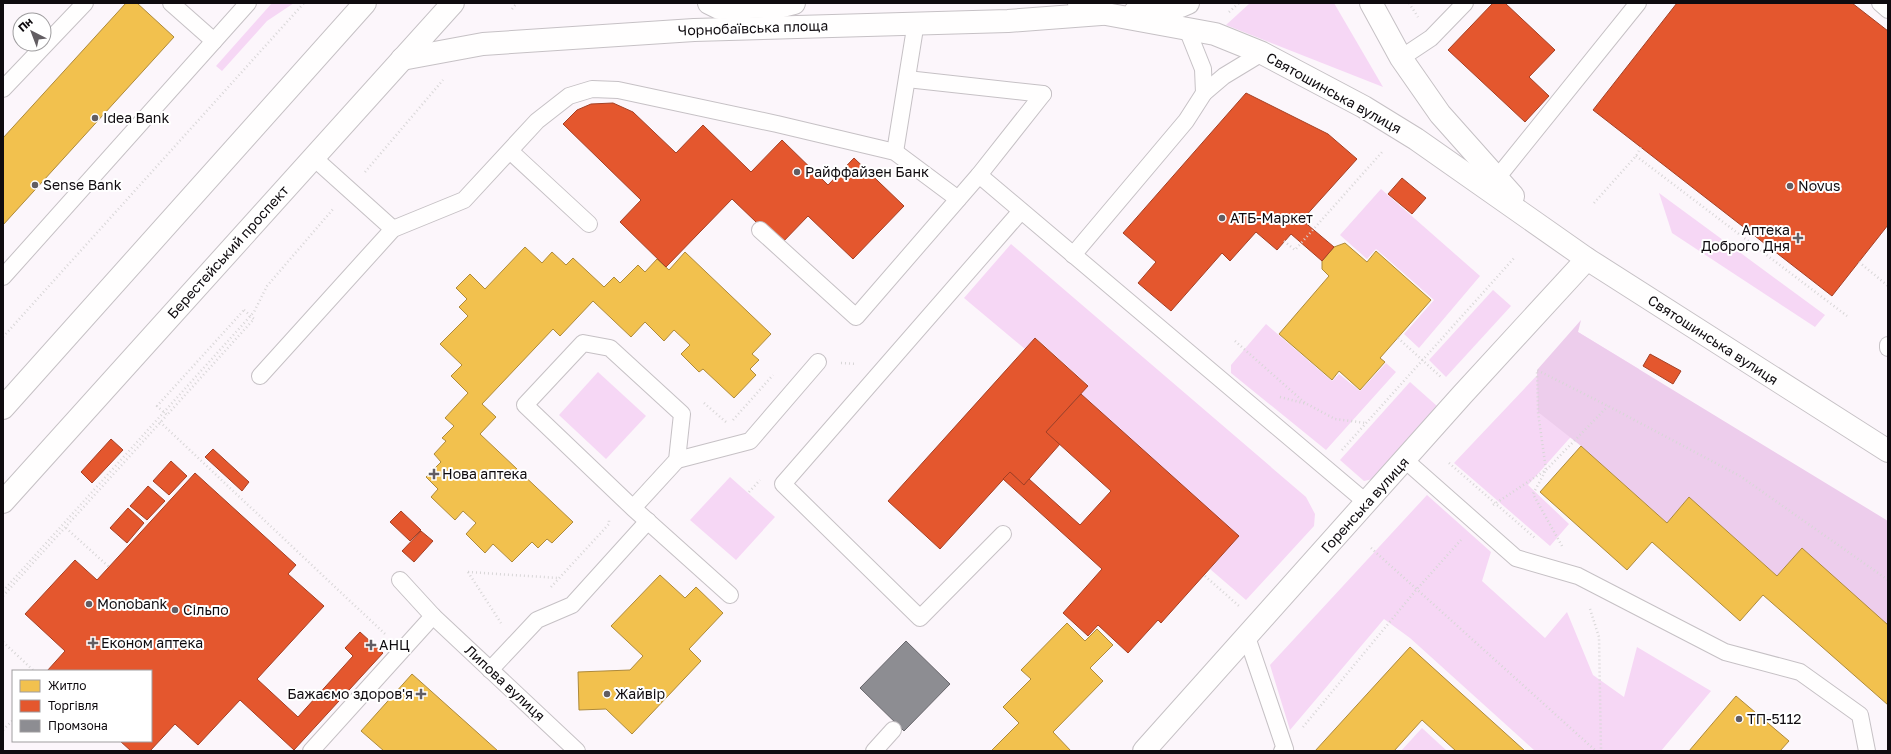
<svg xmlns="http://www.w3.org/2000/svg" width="1891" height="754" viewBox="0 0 1891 754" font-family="'Golos Text',sans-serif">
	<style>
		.green { fill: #f6d7f5 }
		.forest { fill: #edcdec }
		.homes { fill: #f2c14e; stroke: #ae8a3b }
		.shops { fill: #e4572e; stroke: #a44025 }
		.industry { fill: #8d8d92; stroke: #67666b }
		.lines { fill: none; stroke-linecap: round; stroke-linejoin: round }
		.service-casing { stroke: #c6c1c5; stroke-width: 18 }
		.minor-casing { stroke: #c6c1c5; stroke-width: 24 }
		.secondary-casing { stroke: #c6c1c5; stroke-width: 24 }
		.primary-casing { stroke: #c6c1c5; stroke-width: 24 }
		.path { stroke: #d8d6d7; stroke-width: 2.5; stroke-dasharray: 1 3; stroke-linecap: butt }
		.service { stroke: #fffefe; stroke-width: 16 }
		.minor { stroke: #fffefe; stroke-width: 22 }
		.secondary { stroke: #fffefe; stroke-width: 22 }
		.primary { stroke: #fffefe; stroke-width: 22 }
		.poi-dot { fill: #625d62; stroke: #fff; stroke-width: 1.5 }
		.labels { text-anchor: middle; stroke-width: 4; stroke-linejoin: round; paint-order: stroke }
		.street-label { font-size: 14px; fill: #0f0b0f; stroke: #fff }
		.poi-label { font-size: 14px; fill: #0f0b0f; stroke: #fff; text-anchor: start }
	</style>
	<rect width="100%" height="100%" fill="#fcf6fb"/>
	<!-- green -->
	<g class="green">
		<path d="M272 3H294L267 21 222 71 216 66Z"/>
		<path d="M1250 3H1334L1383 87 1226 25Z"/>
		<path d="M1381 189 1480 276 1419 348 1404 334 1434 300 1376 249 1367 259 1340 235Z"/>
		<path d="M1659 193 1825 315 1815 327 1672 233Z"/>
		<path d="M1011 244 1306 497 1315 514 1314 526 1246 600 1210 569 1239 536 1081 394 1088 385 1036 338 1025 349 964 298Z"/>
		<path d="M1493 290 1511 306 1446 377 1429 360Z"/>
		<path d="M1266 324 1332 381 1339 374 1360 391 1386 363 1396 372 1326 450 1231 373V365Z"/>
		<path d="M1578 332 1639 369 1568 440 1528 485 1569 524 1550 546 1454 463Z"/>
		<path d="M598 372 646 416 606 459 559 415Z"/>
		<path d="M1410 382 1437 406 1373 479 1364 481 1340 460Z"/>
		<path d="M730 477 775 517 736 560 690 520Z"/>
		<path d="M1427 495 1491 552 1482 581 1545 638 1567 612 1593 675 1624 697 1637 647 1711 691 1661 751H1535L1410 638 1384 619 1290 730 1270 665Z"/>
		<path d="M1422 728 1447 751H1401Z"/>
	</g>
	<!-- forest -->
	<path class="forest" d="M1581 320 1578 332 1888 521V625L1777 576 1689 497 1667 523 1581 446 1538 412 1537 370Z"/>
	<!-- homes -->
	<g class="homes">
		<path d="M126 3H137L174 37 3 225V138Z"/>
		<path d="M1345 243 1367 262 1376 251 1431 300 1380 358 1385 362 1360 390 1339 371 1332 380 1279 334 1329 276 1322 269V261L1334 247Z"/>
		<path d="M525 247 542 263 552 252 566 265 573 258 604 287 614 277 620 283 638 265 645 272 657 259 669 270 685 252 771 334 752 354 759 360 750 369 756 375 734 398 703 369 699 372 681 354 690 345 674 330 664 341 645 322 631 337 593 301 560 336 553 329 482 404 496 417 480 434 573 522 552 543 547 539 538 548 532 542 512 562 493 544 485 553 466 534 476 523 463 511 455 520 431 497 438 489 426 477 441 462 434 454 446 441 442 438 454 426 445 418 468 393 451 376 462 365 440 344 468 316 459 307 467 299 456 288 470 274 485 289Z"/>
		<path d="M1581 446 1667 523 1689 497 1777 576 1802 548 1888 625V705L1763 595 1740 621 1652 542 1627 570 1540 492Z"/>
		<path d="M660 575 685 598 696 587 723 613 689 649 701 661 632 734 606 709 579 710 578 672 630 670 643 656 611 626Z"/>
		<path d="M1067 623 1085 641 1097 629 1113 645 1090 668 1103 681 1053 732 1071 751H991L1019 723 1003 707 1031 679 1021 670Z"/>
		<path d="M1410 647 1525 751H1456L1422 720 1394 751H1315Z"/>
		<path d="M412 674 498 751H384L361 731Z"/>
		<path d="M1736 696 1789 741 1780 751H1689Z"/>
	</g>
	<!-- shops -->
	<g class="shops">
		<path d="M1493 3H1505L1555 50 1529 77 1549 96 1525 122 1448 50Z"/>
		<path d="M1677 3H1852L1888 31V225L1832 296 1593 110Z"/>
		<path d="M1246 93 1328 134 1357 159 1302 220 1334 247 1322 261 1291 234 1277 250 1256 232 1230 261 1222 253 1171 311 1138 283 1156 262 1123 233Z"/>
		<path d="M613 103 633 112 676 153 703 125 751 172 782 140 828 185 854 158 904 206 853 259 808 216 780 245 732 199 666 267 620 222 641 200 563 124 577 110 591 104Z"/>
		<path d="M1402 178 1426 198 1412 214 1388 194Z"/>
		<path d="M1035 338 1088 386 1046 432 1060 444 1024 485 1010 472 940 549 888 501Z"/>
		<path d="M1650 354 1681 371 1673 384 1643 366Z"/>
		<path d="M1081 394 1239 536 1161 623 1158 620 1128 653 1098 625 1088 636 1063 613 1102 569 1003 479 1010 472 1024 485 1029 479 1080 525 1111 491 1046 432Z"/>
		<path d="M111 439 123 450 92 483 81 472Z"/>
		<path d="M213 449 249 482 242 491 205 457Z"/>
		<path d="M171 461 187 476 169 495 153 481Z"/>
		<path d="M195 473 296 565 288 574 324 606 257 679 298 717 353 656 345 648 360 632 383 653 294 750 240 700 198 745 175 724 150 751H131L120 741H151V671H47L65 651 25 614 75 560 97 580Z"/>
		<path d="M148 486 165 501 147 520 130 506Z"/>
		<path d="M128 508 144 523 127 543 110 528Z"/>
		<path d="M401 511 421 530 410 541 390 522Z"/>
		<path d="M421 531 433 541 414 562 402 551Z"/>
	</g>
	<!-- industry -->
	<path class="industry" d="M906 641 950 684 904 731 860 688Z"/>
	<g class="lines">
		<!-- service casing -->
		<g class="service-casing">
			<g id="service">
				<path d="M171 3 214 41"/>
				<path d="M1880 3 1888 10"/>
				<path d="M1187 29 1203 69 1204 93"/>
				<path d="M1401 58 1431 38 1465 3"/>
				<path d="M907 79 1043 94"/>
				<path d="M3 89 85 3"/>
				<path d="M510 151 589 224"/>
				<path d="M895 152 916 22"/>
				<path d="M314 158 393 229"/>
				<path d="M979 175 1367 503"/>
				<path d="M1497 178 1638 3"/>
				<path d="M760 230 856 317 979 175 1043 94"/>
				<path d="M1073 255 1186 121 1204 93 1224 76 1262 53"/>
				<path d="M3 277 248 3"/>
				<path d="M1888 345V348"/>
				<path d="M260 376 393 229 464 200 537 121 569 96 592 89 618 90 777 124 895 152 958 199"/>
				<path d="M677 460 750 441 818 362"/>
				<path d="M1405 460 1516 558 1578 576 1725 652 1800 672 1860 715 1867 751"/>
				<path d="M633 508 677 460 682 414 610 348 583 343 525 405 633 508 730 595"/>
				<path d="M1003 534 920 618 783 484 1021 211"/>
				<path d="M400 580 433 616 577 751"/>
				<path d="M1247 637 1285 749 1282 751"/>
				<path d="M490 670 537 620 572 605 648 521"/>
				<path d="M311 751 433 616"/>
				<path d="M874 751 893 730"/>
			</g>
		</g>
		<!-- minor casing -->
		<g class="minor-casing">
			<path id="minor" d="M1144 751 1462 395 1587 259"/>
		</g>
		<!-- secondary casing -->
		<g class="secondary-casing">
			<g id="secondary">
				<path d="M709 3 719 8 782 6 794 3"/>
				<path d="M1079 3 1106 14 1215 34 1262 53 1364 107 1416 139 1587 259 1888 451"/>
				<path d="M1371 3 1401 58 1440 114 1513 196"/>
				<path d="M1135 12 1181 6 1188 3"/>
				<path d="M402 59 483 44 694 30 1008 21 1101 14"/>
			</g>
		</g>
		<!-- primary casing -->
		<g class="primary-casing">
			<g id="primary">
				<path d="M3 408 365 3"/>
				<path d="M3 502 453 3"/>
			</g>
		</g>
		<!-- path -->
		<g class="path">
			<path d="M1409 3 1418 17"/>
			<path d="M512 9 517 3"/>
			<path d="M1229 12 1239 3"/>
			<path d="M1636 156 1847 316"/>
			<path d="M365 172 443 80"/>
			<path d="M1594 203 1636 156 1641 147"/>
			<path d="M1284 241 1295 250 1383 151"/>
			<path d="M1859 262 1888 286"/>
			<path d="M244 310 254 319 167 415 157 406Z"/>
			<path d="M3 337 304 3"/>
			<path d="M1398 338 1442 378"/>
			<path d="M1235 341 1305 403"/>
			<path d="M841 363 856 364"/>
			<path d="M1280 397 1307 404 1335 419 1366 423"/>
			<path d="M704 403 726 422"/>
			<path d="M733 420 773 375"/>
			<path d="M160 422 385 634"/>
			<path d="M1342 450 1515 257"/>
			<path d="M1449 463 1535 538"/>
			<path d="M749 492 760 480"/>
			<path d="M1493 505 1546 470 1608 406"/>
			<path d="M66 528 109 567"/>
			<path d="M1562 546 1533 494 1546 470 1538 412 1537 370 1608 406 1740 476 1888 580"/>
			<path d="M1371 548 1596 751"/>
			<path d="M468 572 558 578"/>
			<path d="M468 572 501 623"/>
			<path d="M1205 576 1239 606"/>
			<path d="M551 587 609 524V518"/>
			<path d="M3 591 254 312 267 286 334 208"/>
			<path d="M3 596 167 415"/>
			<path d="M1590 609 1599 637 1601 751"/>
			<path d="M3 642 34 671"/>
			<path d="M1303 727 1417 589 1461 540"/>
			<path d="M3 730 13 720"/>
		</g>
		<!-- service -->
		<use href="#service" class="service"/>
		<!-- minor -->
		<use href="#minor" class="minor"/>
		<!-- secondary -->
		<use href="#secondary" class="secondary"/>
		<!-- primary -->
		<use href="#primary" class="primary"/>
	</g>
	<!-- markers -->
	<g class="poi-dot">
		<circle cx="95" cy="118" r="4"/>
		<circle cx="797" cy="172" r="4"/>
		<circle cx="35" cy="185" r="4"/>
		<circle cx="1790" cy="186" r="4"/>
		<circle cx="1222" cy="218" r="4"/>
		<path d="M1796 232h4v4h4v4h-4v4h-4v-4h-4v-4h4z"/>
		<path d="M432 468h4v4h4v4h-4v4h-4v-4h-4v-4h4z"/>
		<circle cx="89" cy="604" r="4"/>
		<circle cx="175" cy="610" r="4"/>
		<path d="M91 637h4v4h4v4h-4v4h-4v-4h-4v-4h4z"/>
		<path d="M369 639h4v4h4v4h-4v4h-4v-4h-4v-4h4z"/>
		<path d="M419 688h4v4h4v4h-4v4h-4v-4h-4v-4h4z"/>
		<circle cx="607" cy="694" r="4"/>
		<circle cx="1739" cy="719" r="4"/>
	</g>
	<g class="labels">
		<!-- street labels -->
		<g class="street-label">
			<text transform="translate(753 28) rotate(-2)" y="5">Чорнобаївська площа</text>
			<text transform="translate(1334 93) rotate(29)" y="5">Святошинська вулиця</text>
			<text transform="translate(228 252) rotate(-48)" y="5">Берестейський проспект</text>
			<text transform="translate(1713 340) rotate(33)" y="5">Святошинська вулиця</text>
			<text transform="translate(1365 505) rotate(-48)" y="5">Горенська вулиця</text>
			<text transform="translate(505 683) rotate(43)" y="5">Липова вулиця</text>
		</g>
		<!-- poi labels -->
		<g class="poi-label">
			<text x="103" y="123">Idea Bank</text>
			<text x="805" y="177">Райффайзен Банк</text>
			<text x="43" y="190">Sense Bank</text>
			<text x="1798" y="191">Novus</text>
			<text x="1230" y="223">АТБ-Маркет</text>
			<text x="1790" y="235" text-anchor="end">Аптека<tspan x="1790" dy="16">Доброго Дня</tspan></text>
			<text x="442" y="479">Нова аптека</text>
			<text x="97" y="609">Monobank</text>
			<text x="183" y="615">Сільпо</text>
			<text x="101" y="648">Економ аптека</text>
			<text x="379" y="650">АНЦ</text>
			<text x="413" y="699" text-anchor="end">Бажаємо здоров'я</text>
			<text x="615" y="699">Жайвір</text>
			<text x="1747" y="724">ТП-5112</text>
		</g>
	</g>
	<!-- border -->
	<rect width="1891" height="754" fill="none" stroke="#0f0b0f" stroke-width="8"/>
	<!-- legend -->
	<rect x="12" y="670" width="140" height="72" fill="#ffffff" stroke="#9f9d9f"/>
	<rect x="20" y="680" width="20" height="12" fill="#f2c14e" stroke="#9f9d9f"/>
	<text x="48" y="690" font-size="12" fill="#0f0b0f">Житло</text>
	<rect x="20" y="700" width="20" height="12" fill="#e4572e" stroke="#9f9d9f"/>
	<text x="48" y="710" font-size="12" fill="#0f0b0f">Торгівля</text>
	<rect x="20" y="720" width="20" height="12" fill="#8d8d92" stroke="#9f9d9f"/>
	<text x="48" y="730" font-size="12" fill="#0f0b0f">Промзона</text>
	<!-- north arrow -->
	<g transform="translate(32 32) rotate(318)"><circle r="19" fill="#ffffff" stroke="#9f9d9f"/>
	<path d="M0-3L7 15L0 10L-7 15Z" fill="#625d62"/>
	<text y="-6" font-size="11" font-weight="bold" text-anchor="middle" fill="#0f0b0f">Пн</text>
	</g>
</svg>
